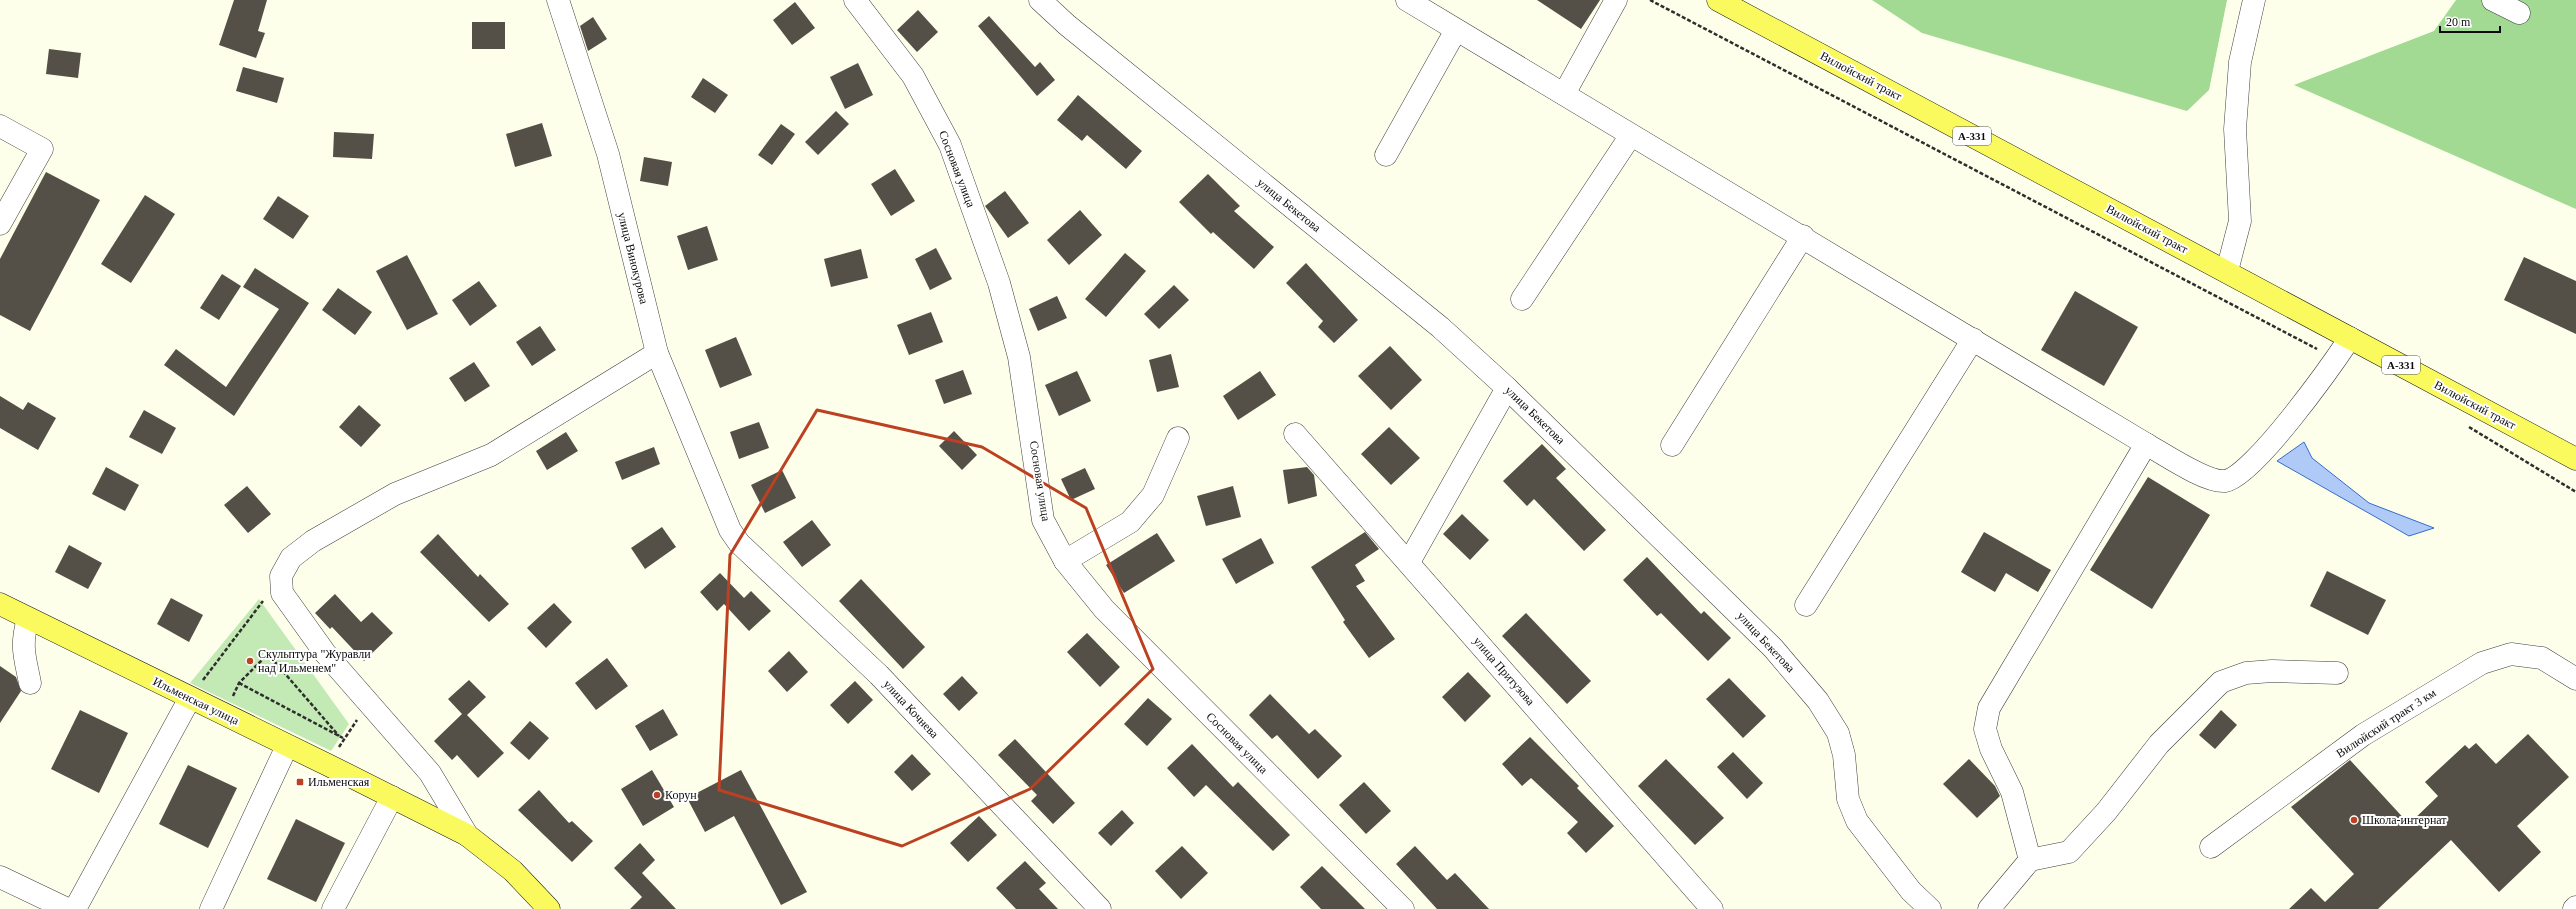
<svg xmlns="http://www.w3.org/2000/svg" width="2576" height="909" viewBox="0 0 2576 909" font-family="'Times New Roman',serif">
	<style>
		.green { fill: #c3e9b4 }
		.forest { fill: #a2da93 }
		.water { fill: #afcaf6; stroke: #356cce }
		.building { fill: #545048 }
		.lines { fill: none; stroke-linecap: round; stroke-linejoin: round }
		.minor-casing { stroke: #3f3f3f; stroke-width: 23 }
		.major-casing { stroke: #1d1d1d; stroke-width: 23 }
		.path { stroke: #2e2e2e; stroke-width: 2.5; stroke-dasharray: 4 2; stroke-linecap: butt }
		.minor { stroke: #fff; stroke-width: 22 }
		.major { stroke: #fafa5f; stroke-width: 22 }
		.marked { fill: none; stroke: #bc4123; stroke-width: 3; stroke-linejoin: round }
		.poi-dot { fill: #bc4123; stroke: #fff; stroke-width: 1.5 }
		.labels { text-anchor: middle; stroke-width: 4; stroke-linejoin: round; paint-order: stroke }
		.shield { fill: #fff; stroke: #555; stroke-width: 1 }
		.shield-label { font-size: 11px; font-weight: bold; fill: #0c0c0c }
		.street-label { font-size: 12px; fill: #0c0c0c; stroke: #fff }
		.poi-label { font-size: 12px; fill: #0c0c0c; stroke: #fff; text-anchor: start }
	</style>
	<rect width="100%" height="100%" fill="#feffea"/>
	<!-- green -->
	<path class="green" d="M259 599 349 724 331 751 190 683Z"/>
	<!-- forest -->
	<g class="forest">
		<path d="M1872 0H2227L2209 90 2187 111 1922 33Z"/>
		<path d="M2456 0H2576V209L2294 85 2434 31Z"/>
	</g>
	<!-- water -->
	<path class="water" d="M2304 442 2312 458 2369 503 2434 528 2409 536 2277 461Z"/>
	<!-- building -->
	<g class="building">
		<path d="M234 0H267L258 31 265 33 256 58 219 45Z"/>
		<path d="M1537 0H1600L1581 29Z"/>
		<path d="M795 2 815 28 792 45 773 20Z"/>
		<path d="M918 10 938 32 917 52 897 30Z"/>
		<path d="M989 16 1035 67 1040 62 1055 80 1037 96 978 26Z"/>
		<path d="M593 17 607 39 588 51 580 26Z"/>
		<rect x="472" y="22" width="33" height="27"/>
		<path d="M49 49 81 53 78 78 46 74Z"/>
		<path d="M858 63 873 95 845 109 830 77Z"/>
		<path d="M243 67 284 78 277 103 236 91Z"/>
		<path d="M703 78 728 95 715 113 691 97Z"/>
		<path d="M1078 95 1142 151 1126 169 1087 135 1082 141 1057 120Z"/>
		<path d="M836 111 849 124 818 155 805 142Z"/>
		<path d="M542 123 552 156 515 167 506 134Z"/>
		<path d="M781 124 795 134 772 165 758 155Z"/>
		<path d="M334 132 374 134 372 159 333 157Z"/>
		<path d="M644 157 672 162 668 186 640 181Z"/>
		<path d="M895 169 915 201 891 216 871 184Z"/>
		<path d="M46 172 100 200 30 331 0 315V259Z"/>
		<path d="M1208 174 1240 206 1234 211 1274 247 1254 269 1213 232 1211 234 1179 202Z"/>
		<path d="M1005 191 1029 223 1008 238 985 206Z"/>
		<path d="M145 195 175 214 131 283 101 264Z"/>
		<path d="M278 196 309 216 293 239 263 219Z"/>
		<path d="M1080 210 1102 235 1069 265 1047 240Z"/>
		<path d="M707 226 718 260 688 270 677 236Z"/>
		<path d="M936 248 952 279 930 290 915 259Z"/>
		<path d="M861 249 868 278 831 287 824 259Z"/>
		<path d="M1125 253 1146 271 1106 317 1085 299Z"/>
		<path d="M407 255 438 314 407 330 376 271Z"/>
		<path d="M2524 257 2576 281V334L2504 300Z"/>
		<path d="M1306 263 1358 320 1334 343 1318 327 1323 321 1286 283Z"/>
		<path d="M255 268 309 303 234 416 164 365 176 349 226 387 279 309 243 287Z"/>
		<path d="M222 274 241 286 219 320 200 308Z"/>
		<path d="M479 281 497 306 470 326 452 300Z"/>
		<path d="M1174 285 1189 300 1159 329 1144 314Z"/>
		<path d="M338 288 372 312 355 335 322 310Z"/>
		<path d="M2075 291 2138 327 2104 386 2041 350Z"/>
		<path d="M1057 296 1067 318 1038 331 1029 309Z"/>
		<path d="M931 312 943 342 909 355 897 325Z"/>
		<path d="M540 326 556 350 532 366 516 342Z"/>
		<path d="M736 337 752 375 720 388 705 350Z"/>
		<path d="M1390 346 1422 380 1391 410 1358 376Z"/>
		<path d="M1171 354 1179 387 1157 392 1149 360Z"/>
		<path d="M474 362 490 386 465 402 449 378Z"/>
		<path d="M963 370 972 394 944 404 935 380Z"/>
		<path d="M1077 371 1091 401 1059 416 1045 385Z"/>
		<path d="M1260 371 1276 395 1238 420 1223 396Z"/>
		<path d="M0 396 23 410 28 402 56 418 38 450 0 428Z"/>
		<path d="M359 405 381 425 361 447 339 427Z"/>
		<path d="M144 410 176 428 162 454 129 437Z"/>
		<path d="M759 422 769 448 739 459 730 432Z"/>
		<path d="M1389 427 1420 458 1391 485 1361 454Z"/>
		<path d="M954 431 977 455 962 470 939 446Z"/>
		<path d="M566 432 578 451 547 470 536 451Z"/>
		<path d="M1542 444 1566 469 1556 478 1606 530 1584 551 1534 499 1527 506 1503 481Z"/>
		<path d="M654 447 660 464 622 480 615 462Z"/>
		<path d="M106 467 139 485 125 511 92 494Z"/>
		<path d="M1307 467 1314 475 1317 496 1288 504 1283 470Z"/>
		<path d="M1085 468 1095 489 1071 500 1061 479Z"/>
		<path d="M782 470 796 498 765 513 751 485Z"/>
		<path d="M2148 477 2210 515 2152 609 2090 570Z"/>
		<path d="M247 486 271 514 248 533 224 505Z"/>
		<path d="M1233 486 1241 517 1206 526 1197 496Z"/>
		<path d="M1462 514 1489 540 1470 560 1443 534Z"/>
		<path d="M812 520 831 545 802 567 783 542Z"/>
		<path d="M662 527 676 547 645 569 631 548Z"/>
		<path d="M1365 532 1379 549 1355 565 1365 581 1356 586 1395 639 1369 658 1343 622 1345 620 1311 567Z"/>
		<path d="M1984 532 2051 570 2038 592 2006 573 1995 592 1961 572Z"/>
		<path d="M1157 533 1175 561 1124 593 1106 565Z"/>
		<path d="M438 534 478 577 480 574 509 604 489 622 420 552Z"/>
		<path d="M1261 538 1274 563 1236 584 1222 559Z"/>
		<path d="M69 545 102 563 88 589 55 572Z"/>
		<path d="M1647 557 1701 614 1704 611 1731 638 1708 661 1661 613 1657 616 1623 580Z"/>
		<path d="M2327 571 2386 600 2368 635 2310 606Z"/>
		<path d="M720 573 744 598 751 591 771 611 749 631 724 604 717 611 700 592Z"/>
		<path d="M861 579 925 647 903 669 839 601Z"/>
		<path d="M335 594 361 622 372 612 393 633 364 661 332 627 330 629 315 613Z"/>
		<path d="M171 598 203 615 189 642 157 624Z"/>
		<path d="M554 603 572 622 546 648 527 628Z"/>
		<path d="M1526 613 1591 681 1567 704 1502 636Z"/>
		<path d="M1087 633 1120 667 1100 687 1067 652Z"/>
		<path d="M789 651 808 672 787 692 768 671Z"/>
		<path d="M607 658 628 686 596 710 575 683Z"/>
		<path d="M0 666 16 677 21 691 0 723Z"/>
		<path d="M1468 672 1491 696 1465 722 1442 697Z"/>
		<path d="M962 676 978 693 959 711 943 694Z"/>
		<path d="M1729 678 1766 716 1743 738 1706 699Z"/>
		<path d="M469 680 486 697 467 715 504 753 478 778 457 755 452 760 434 741 462 714 448 699Z"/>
		<path d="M855 681 873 700 848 724 830 705Z"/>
		<path d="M1270 694 1309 734 1315 729 1342 756 1318 779 1277 735 1272 739 1249 715Z"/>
		<path d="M1148 698 1172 719 1147 746 1124 724Z"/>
		<path d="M663 709 678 735 650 751 635 726Z"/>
		<path d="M80 710 128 733 99 793 51 769Z"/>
		<path d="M2221 710 2237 725 2215 749 2199 735Z"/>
		<path d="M530 721 549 738 529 760 510 743Z"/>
		<path d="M2528 734 2569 777 2517 826 2541 852 2499 892 2451 840 2378 909H2289L2311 888 2325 902 2354 874 2291 807 2350 760 2409 824 2438 796 2425 782 2465 745 2469 749 2476 743 2496 764Z"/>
		<path d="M1530 737 1579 786 1577 788 1614 826 1586 853 1567 833 1578 822 1531 778 1522 786 1502 764Z"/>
		<path d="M1015 739 1075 803 1053 824 1031 801 1037 795 998 755Z"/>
		<path d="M1192 744 1233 787 1238 782 1290 835 1273 851 1206 785 1194 797 1167 768Z"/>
		<path d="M1733 752 1763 783 1747 799 1717 767Z"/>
		<path d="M912 754 931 774 912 791 894 772Z"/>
		<path d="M1666 759 1724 818 1695 845 1638 786Z"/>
		<path d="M1969 759 1995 786 2000 796 1977 818 1943 784Z"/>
		<path d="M188 765 237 788 208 848 159 824Z"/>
		<path d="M652 770 674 807 643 826 621 789Z"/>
		<path d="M741 770 807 892 781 905 734 816 705 832 687 798Z"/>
		<path d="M1364 782 1391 811 1366 834 1339 805Z"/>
		<path d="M539 790 569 823 572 821 593 841 572 862 518 810Z"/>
		<path d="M1122 810 1134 823 1111 846 1098 833Z"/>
		<path d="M979 816 997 835 968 862 950 843Z"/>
		<path d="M296 819 345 843 316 902 267 879Z"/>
		<path d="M640 843 655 860 642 873 676 909H630L642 897 614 868Z"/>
		<path d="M1182 846 1208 873 1181 899 1155 871Z"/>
		<path d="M1415 846 1447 880 1455 873 1489 909H1437L1396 864Z"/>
		<path d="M1025 861 1046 883 1039 889 1058 909H1016L996 888Z"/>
		<path d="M1322 866 1365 909H1321L1300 887Z"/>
	</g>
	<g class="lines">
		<!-- minor casing -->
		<g class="minor-casing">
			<g id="minor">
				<path d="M558 0 608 154 657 353 730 530 739 543 879 675 1100 909"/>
				<path d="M855 0 913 76 950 145 999 283 1019 357 1043 520 1065 561 1104 609 1403 909"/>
				<path d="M1040 0 1067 25 1440 327 1507 388 1773 648 1818 701 1838 733 1844 755 1848 799 1857 821 1911 891 1930 909"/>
				<path d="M1407 0 2146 444 1989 708 1985 729 1991 749 2012 792 2030 860 1989 909"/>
				<path d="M2493 0 2519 13"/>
				<path d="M1564 94 1616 0"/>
				<path d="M0 126 42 149 0 224"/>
				<path d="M1386 155 1456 30"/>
				<path d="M2227 271 2240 221 2235 129 2240 62 2254 0"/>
				<path d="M1522 299 1631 135"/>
				<path d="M1295 434 1712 909"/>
				<path d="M2146 444C2164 454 2206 483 2225 481 2253 477 2332 365 2350 338"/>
				<path d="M1672 445 1803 236"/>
				<path d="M1065 561 1130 522 1153 495 1178 438"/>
				<path d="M1409 562 1507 388"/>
				<path d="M1806 605 1973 339"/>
				<path d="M28 619C20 646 25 657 30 683"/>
				<path d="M467 835 430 773 325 653 282 593 281 576 291 558 313 541 395 494 491 455 657 353"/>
				<path d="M2211 847 2363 735 2482 663 2511 654 2542 658 2576 679"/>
				<path d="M2030 860 2069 852 2106 812 2159 744 2221 682 2246 673 2272 671 2337 673"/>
				<path d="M0 877 67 909"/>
				<path d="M75 909 190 698"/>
				<path d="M211 909 287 746"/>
				<path d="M333 909 392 797"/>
				<path d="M2574 909 2576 907"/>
			</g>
		</g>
		<!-- major casing -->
		<g class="major-casing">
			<g id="major">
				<path d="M1718 0 2576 459"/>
				<path d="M0 604 330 766 467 835 513 871 549 909"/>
			</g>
		</g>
		<!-- path -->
		<g class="path">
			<path d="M1650 0 2317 349"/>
			<path d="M2469 427 2576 492"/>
			<path d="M203 680 263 601"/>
			<path d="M239 683 343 738"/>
			<path d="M233 696 239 683 268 654 339 736"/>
			<path d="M339 747 357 720"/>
		</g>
		<!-- minor -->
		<use href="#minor" class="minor"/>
		<!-- major -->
		<use href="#major" class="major"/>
	</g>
	<!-- marked area -->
	<path class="marked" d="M817 410 982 447 1086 508 1153 669 1030 789 902 846 719 790 730 555Z"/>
	<!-- markers -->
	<g class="poi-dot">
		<circle cx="250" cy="661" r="4"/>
		<rect x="296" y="778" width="8" height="8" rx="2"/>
		<circle cx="657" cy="795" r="4"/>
		<circle cx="2354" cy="820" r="4"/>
	</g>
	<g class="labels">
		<!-- shield labels -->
		<g class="shield">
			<rect x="1953" y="127" width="38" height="18" rx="3"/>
			<rect x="2382" y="356" width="38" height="18" rx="3"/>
		</g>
		<g class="shield-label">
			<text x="1972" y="140">А-331</text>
			<text x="2401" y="369">А-331</text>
		</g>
		<!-- street labels -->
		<g class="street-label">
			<text transform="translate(1861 76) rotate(28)" y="4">Вилюйский тракт</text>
			<text transform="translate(957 169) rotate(69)" y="4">Сосновая улица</text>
			<text transform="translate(1289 205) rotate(39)" y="4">улица Бекетова</text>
			<text transform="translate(2147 229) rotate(28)" y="4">Вилюйский тракт</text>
			<text transform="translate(633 258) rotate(76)" y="4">улица Винокурова</text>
			<text transform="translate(2475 405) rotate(28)" y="4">Вилюйский тракт</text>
			<text transform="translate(1535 415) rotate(44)" y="4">улица Бекетова</text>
			<text transform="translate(1040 481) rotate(81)" y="4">Сосновая улица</text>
			<text transform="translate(1766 642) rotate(47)" y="4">улица Бекетова</text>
			<text transform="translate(1504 671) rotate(49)" y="4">улица Притузова</text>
			<text transform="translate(196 701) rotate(26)" y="4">Ильменская улица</text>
			<text transform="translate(911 709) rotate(47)" y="4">улица Кочнева</text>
			<text transform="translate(2386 723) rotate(-33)" y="4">Вилюйский тракт 3 км</text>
			<text transform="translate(1237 743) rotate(45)" y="4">Сосновая улица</text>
		</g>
		<!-- poi labels -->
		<g class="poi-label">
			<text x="258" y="658">Скульптура "Журавли<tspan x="258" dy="14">над Ильменем"</tspan></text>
			<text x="308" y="786">Ильменская</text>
			<text x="665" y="799">Корун</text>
			<text x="2362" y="824">Школа-интернат</text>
		</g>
	</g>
	<!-- scale -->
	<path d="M2440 26v6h60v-6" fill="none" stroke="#0c0c0c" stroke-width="2"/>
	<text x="2446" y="26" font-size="12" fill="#0c0c0c" stroke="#ffffff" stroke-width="3" paint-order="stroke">20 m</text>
</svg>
